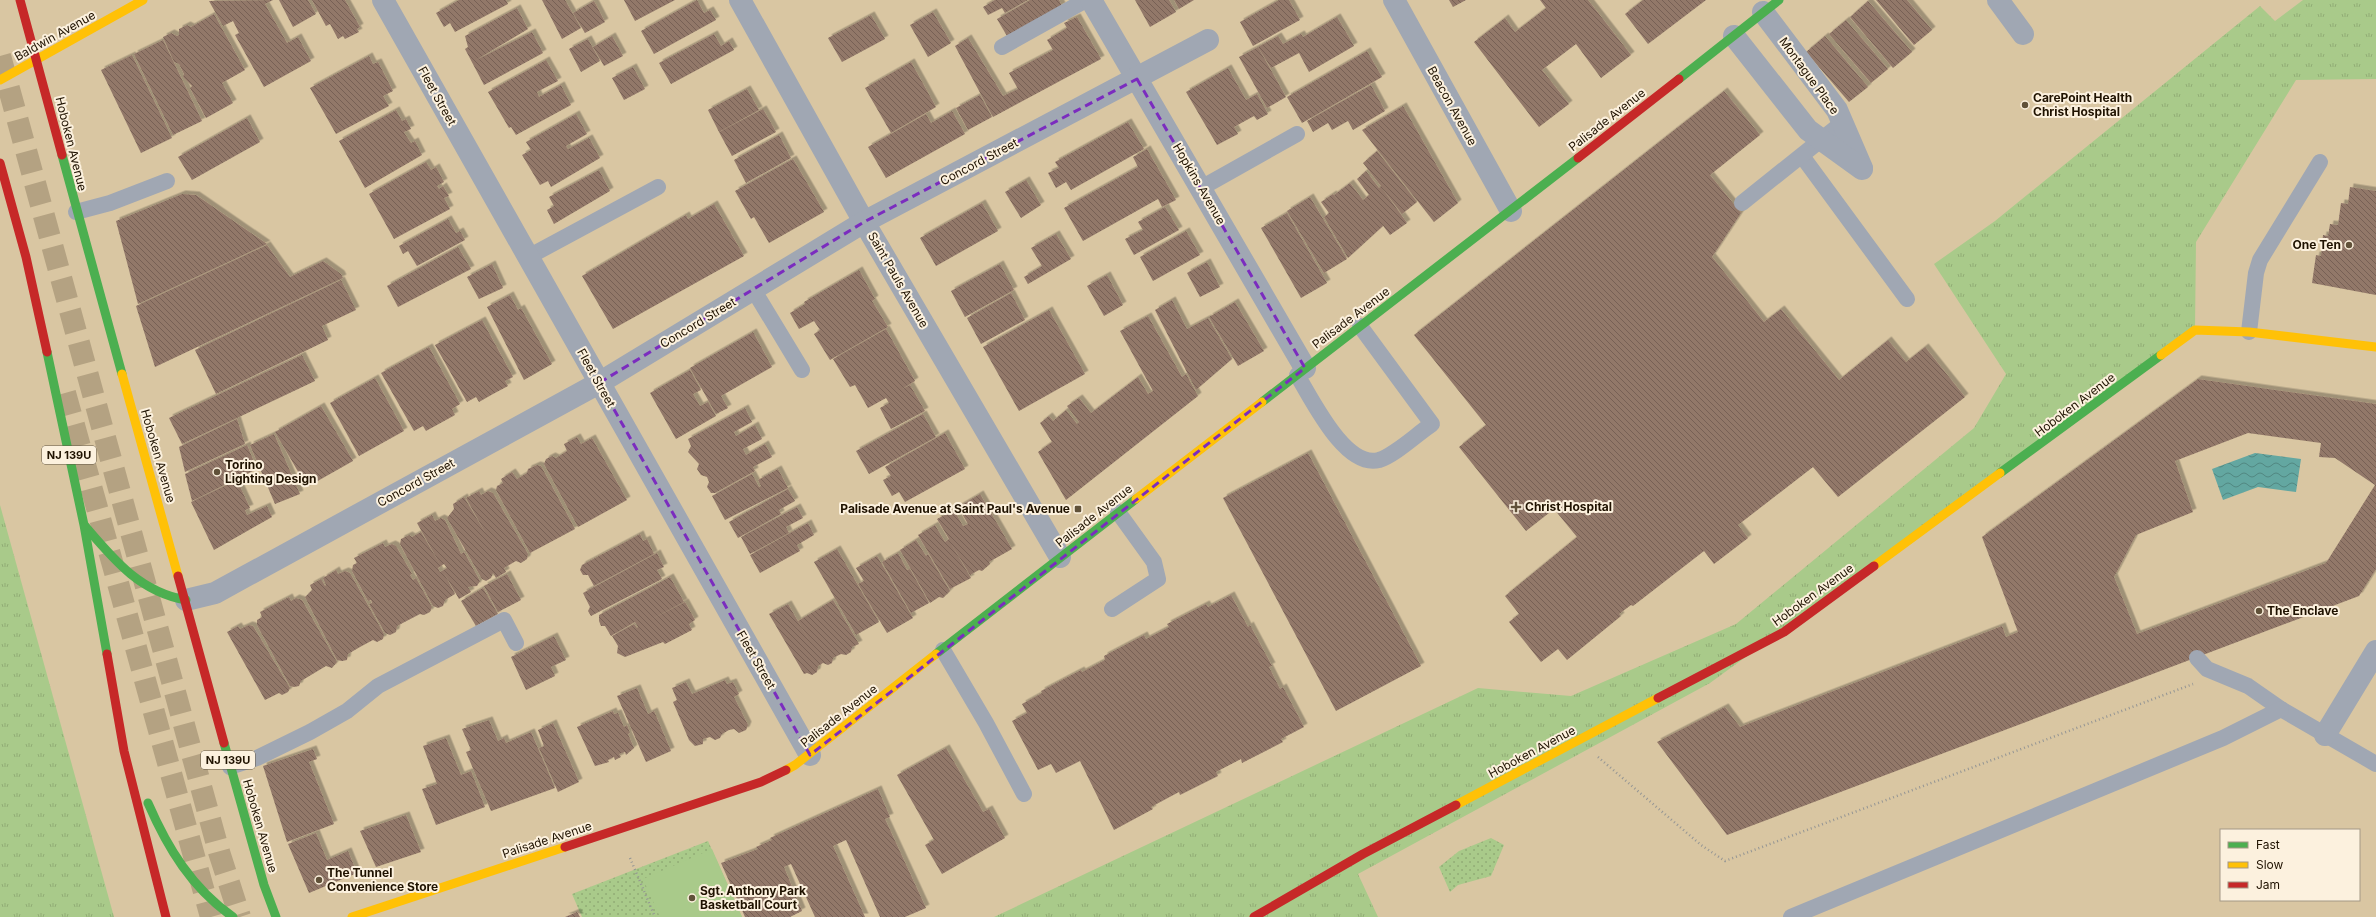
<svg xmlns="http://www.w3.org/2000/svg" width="2376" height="917" viewBox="0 0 2376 917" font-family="Inter,sans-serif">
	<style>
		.grass { fill: url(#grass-tufts) }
		.park { fill: url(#park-dots) }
		.pitch { fill: #a9ca8a }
		.water { fill: url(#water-waves) }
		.building { fill: url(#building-back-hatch); fill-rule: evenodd; filter: url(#shadow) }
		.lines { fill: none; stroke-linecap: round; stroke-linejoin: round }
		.highway-tunnel { stroke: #b4a282; stroke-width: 22; stroke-dasharray: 22 11; stroke-linecap: butt }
		.path { stroke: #949594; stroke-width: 2.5; stroke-dasharray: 1 3; stroke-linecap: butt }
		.lane { stroke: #a0a7b3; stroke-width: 16 }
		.street { stroke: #a0a7b3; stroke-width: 22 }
		.fast { stroke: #4caf50; stroke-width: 9 }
		.slow { stroke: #ffc107; stroke-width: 9 }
		.jam { stroke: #c62828; stroke-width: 9 }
		.marked { fill: none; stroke: #7b2cbf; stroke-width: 3; stroke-dasharray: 8 5; stroke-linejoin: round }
		.poi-dot { fill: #605139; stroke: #fcf1de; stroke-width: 1.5 }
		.labels { text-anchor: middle; stroke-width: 4; stroke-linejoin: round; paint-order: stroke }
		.shield { fill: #fcf1de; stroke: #615543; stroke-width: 1 }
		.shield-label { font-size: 11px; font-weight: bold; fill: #1f1200 }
		.street-label { font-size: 12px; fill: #1f1200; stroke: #fcf1de }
		.poi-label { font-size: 12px; font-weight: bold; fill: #1f1200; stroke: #fcf1de; text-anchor: start }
	</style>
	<defs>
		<pattern id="grass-tufts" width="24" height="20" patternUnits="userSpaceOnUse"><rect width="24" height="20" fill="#a9ca8a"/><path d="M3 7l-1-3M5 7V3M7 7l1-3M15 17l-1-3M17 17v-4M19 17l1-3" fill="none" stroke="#91ac75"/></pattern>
		<pattern id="park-dots" width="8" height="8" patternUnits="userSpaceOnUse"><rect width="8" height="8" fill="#a9ca8a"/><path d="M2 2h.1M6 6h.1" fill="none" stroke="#91ac75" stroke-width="1.8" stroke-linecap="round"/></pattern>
		<pattern id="water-waves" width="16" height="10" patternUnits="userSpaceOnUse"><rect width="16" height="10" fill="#63a7a1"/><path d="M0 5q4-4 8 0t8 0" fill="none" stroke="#518781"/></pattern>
		<pattern id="building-back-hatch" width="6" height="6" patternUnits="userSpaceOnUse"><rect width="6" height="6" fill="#927869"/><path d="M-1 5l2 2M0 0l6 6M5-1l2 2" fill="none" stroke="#776154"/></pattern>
		<filter id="shadow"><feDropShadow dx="3.5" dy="-3.5" stdDeviation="0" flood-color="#0004"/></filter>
	</defs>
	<rect width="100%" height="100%" fill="#d9c6a2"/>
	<!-- grass -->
	<g class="grass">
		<path d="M2303 0H2376V79L2296 80 2196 242 2195 330 1710 683 1358 874 1378 917H994L1478 688 1571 696 1736 624 1974 428 2006 374 1934 264 1995 221 2260 6 2275 21Z"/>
		<path d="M0 505 114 917H0Z"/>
	</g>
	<!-- park -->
	<g class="park">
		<path d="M1491 838 1504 845 1491 876 1458 885 1450 892 1439 867 1459 851Z"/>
		<path d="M708 841 742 917H582L572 894Z"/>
	</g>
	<!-- pitch -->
	<path class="pitch" d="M712 849 742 917H660L643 879Z"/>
	<!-- water -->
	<path class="water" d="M2255 453 2301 459 2296 492 2258 487 2223 500 2212 469Z"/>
	<!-- building -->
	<g class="building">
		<path d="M273 0 265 4 287 43 298 37 311 61 264 87 235 35 239 33 233 21 223 26 209 1Z"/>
		<path d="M279 0H308L316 14 293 27Z"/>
		<path d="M312 0H345L360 27 357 29 359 32 345 39 343 36 338 39 330 24 326 26Z"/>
		<path d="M459 0H506L508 4 455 32 450 23 444 27 436 13Z"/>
		<path d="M542 0H565L569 7 553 16 569 7 581 28 562 39Z"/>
		<path d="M624 0H675L635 21Z"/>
		<path d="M697 0 704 13 710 10 716 20 654 54 641 31Z"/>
		<path d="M995 0H1028L1005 13 1002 8 988 15 983 7Z"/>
		<path d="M1030 0H1059L1062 6 1007 36 997 19Z"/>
		<path d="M1135 0H1169L1176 12 1150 27Z"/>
		<path d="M1174 0H1194L1179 9Z"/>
		<path d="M1279 0H1289L1300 20 1253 46 1240 22Z"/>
		<path d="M1449 0H1466L1453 7Z"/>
		<path d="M1540 0H1588L1631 55 1601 78 1576 44 1542 70 1569 104 1539 127 1474 42 1505 18 1515 32 1546 8Z"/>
		<path d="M1643 0H1706L1648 44 1625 14Z"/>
		<path d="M1876 0H1907L1932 30 1914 45Z"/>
		<path d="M594 1 605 22 585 33 573 13Z"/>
		<path d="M1868 1 1912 52 1893 68 1850 17Z"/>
		<path d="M517 8 528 29 476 60 532 32 543 53 484 85 465 49 468 47 465 36Z"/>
		<path d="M933 12 951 43 928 57 910 25Z"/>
		<path d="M214 14 245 70 222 83 233 103 206 118 190 88 192 86 183 77 184 74 179 64 174 62 163 37 171 33 177 36 179 35V29L187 25 191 27Z"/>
		<path d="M871 15 885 39 842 62 828 38Z"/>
		<path d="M1077 17 1101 59 993 117 955 46 968 38 1003 96 1018 89 1009 73 1053 50 1047 40 1067 28 1064 23Z"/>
		<path d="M1337 17 1354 46 1309 72 1299 53 1271 68 1258 47 1278 36 1283 44 1301 34 1303 37Z"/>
		<path d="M1846 20 1888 69 1871 83 1829 34Z"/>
		<path d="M714 34 721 46 729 41 734 50 671 84 659 63Z"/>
		<path d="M612 36 623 56 604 66 593 47Z"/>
		<path d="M1825 36 1868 87 1849 102 1806 52Z"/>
		<path d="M588 39 600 61 581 72 569 49Z"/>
		<path d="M163 40 202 121 173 135 134 54Z"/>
		<path d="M1258 47 1286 97 1267 108 1239 57Z"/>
		<path d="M1367 51 1382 77 1302 123 1287 97Z"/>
		<path d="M132 55 172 138 141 153 101 70Z"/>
		<path d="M369 56 373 64 378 62 393 91 383 96 389 106 336 134 310 88Z"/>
		<path d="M546 60 558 81 537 92 539 97 561 85 571 105 516 135 511 127 509 128 488 92Z"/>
		<path d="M911 62 936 107 891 133 865 88Z"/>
		<path d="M633 67 645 89 624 100 612 78Z"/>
		<path d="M1228 68 1246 100 1257 94 1268 114 1257 120 1254 116 1234 127 1238 134 1217 145 1186 92Z"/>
		<path d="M1371 85 1385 111 1353 130 1348 121 1332 130 1328 123 1313 132 1307 121Z"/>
		<path d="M747 89 759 110 719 132 708 110Z"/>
		<path d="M1724 91 1760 135 1710 175 1741 213 1712 257 1764 322 1781 309 1839 380 1888 340 1906 362 1925 347 1965 397 1838 497 1813 467 1738 525 1748 538 1714 564 1704 551 1633 606 1631 605 1619 614 1621 616 1567 660 1558 649 1541 662 1509 622 1519 614 1505 596 1577 537 1554 509 1526 531 1459 447 1486 425 1414 335Z"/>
		<path d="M980 95 992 117 968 130 956 108Z"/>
		<path d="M1403 106 1458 203 1434 222 1362 130Z"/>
		<path d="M763 109 776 132 732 156 719 132Z"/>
		<path d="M396 110 402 121 406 119 411 129 404 132 405 134 411 143 415 141 422 155 365 188 339 141Z"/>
		<path d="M952 111 965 134 886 178 868 147 926 114 931 123Z"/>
		<path d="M576 114 587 134 566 146 567 148 568 149 589 138 600 158 551 187 548 181 540 185 522 155 531 150 526 142Z"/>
		<path d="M247 118 260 142 192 180 178 157Z"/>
		<path d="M1128 122 1144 149 1071 190 1066 182 1056 188 1048 173 1059 168 1055 162Z"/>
		<path d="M779 135 791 158 746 183 734 160Z"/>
		<path d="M1147 149 1176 200 1162 207 1158 199 1083 241 1064 208 1138 167 1133 157Z"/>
		<path d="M1377 151 1417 202 1402 214 1382 188 1407 223 1390 235 1381 223 1383 226 1348 258 1324 217 1329 213 1321 202 1333 194 1344 209 1334 195 1350 183 1363 200 1369 195 1357 179 1366 171 1379 188 1381 186 1363 163Z"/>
		<path d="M793 159 824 212 769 243 754 217 751 219 735 191Z"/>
		<path d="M426 162 431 170 436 167 444 182 437 186 439 189 443 186 449 196 444 198 450 209 394 239 369 194Z"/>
		<path d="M599 170 610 191 554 224 547 210 554 206 549 197Z"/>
		<path d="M1026 180 1041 205 1021 218 1005 192Z"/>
		<path d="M2350 187 2376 191V295L2312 283 2316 255 2321 256 2323 235 2328 236 2330 224 2338 225 2341 203 2348 204Z"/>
		<path d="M182 194 196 195 267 244 138 304 116 221Z"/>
		<path d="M1310 197 1347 259 1324 273 1287 211Z"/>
		<path d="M982 203 998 231 936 266 920 238Z"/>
		<path d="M714 204 744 256 613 329 582 276 686 215 688 219Z"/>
		<path d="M1165 207 1179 230 1134 255 1125 239 1143 230 1138 222Z"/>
		<path d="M1287 213 1327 283 1301 298 1261 228Z"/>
		<path d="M448 219 456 233 460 231 465 240 417 266 408 251 403 254 399 246Z"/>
		<path d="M1186 231 1200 255 1153 281 1140 257Z"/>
		<path d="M1056 234 1071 259 1028 284 1024 277 1042 266 1031 248Z"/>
		<path d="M267 245 290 277 323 261 341 274 343 278 155 367 136 306Z"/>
		<path d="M458 247 471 269 398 307 387 286Z"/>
		<path d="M1207 262 1220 287 1200 297 1187 273Z"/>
		<path d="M492 264 503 288 479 299 467 277Z"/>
		<path d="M1000 264 1014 290 965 317 951 291Z"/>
		<path d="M859 270 875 299 872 301 888 327 830 360 814 334 820 330 814 321 799 329 790 313 805 304 804 302Z"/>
		<path d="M1107 275 1123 305 1104 316 1087 286Z"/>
		<path d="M341 280 356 310 322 326 328 340 216 394 195 350Z"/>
		<path d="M1011 293 1025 320 981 344 967 318Z"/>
		<path d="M510 295 518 310 521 308 552 364 524 380 487 307Z"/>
		<path d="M1172 300 1187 329 1208 318 1232 359 1196 390 1155 310Z"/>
		<path d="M1235 302 1264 351 1238 366 1209 317Z"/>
		<path d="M1049 310 1085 374 1019 411 983 347Z"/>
		<path d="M1148 316 1182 377 1186 374 1198 396 1066 500 1038 452 1052 442 1040 423 1049 416 1053 421 1066 410 1077 424 1079 422 1067 406 1079 398 1091 413 1138 377 1148 394 1153 391 1120 331Z"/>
		<path d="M482 320 513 377 505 381 508 386 493 394 479 402 476 397 467 402 435 345Z"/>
		<path d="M886 329 915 381 902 389 910 385 925 411 891 429 880 408 889 403 886 398 868 408 855 385 850 387 833 359Z"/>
		<path d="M753 332 772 367 721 396 728 408 716 414 690 368Z"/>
		<path d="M429 347 460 404 452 409 455 415 426 431 423 426 414 431 381 373Z"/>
		<path d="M302 355 315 381 182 444 169 418Z"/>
		<path d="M690 370 701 390 693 394 700 406 708 402 716 416 676 439 650 393Z"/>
		<path d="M375 378 404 431 359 456 330 403Z"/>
		<path d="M2198 379 2376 404V569L2359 596 1727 835 1657 742 1725 707 1740 727 2002 626 2006 637 2018 632 1982 537ZM2248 433 2321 443 2319 457 2335 458 2375 485 2326 563 2137 634 2114 577 2136 535 2193 512 2175 461Z"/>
		<path d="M321 406 353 461 307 487 275 432Z"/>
		<path d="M745 408 752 422 734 432 736 436 755 425 762 439 743 449 746 455 765 444 772 457 753 467 755 471 715 493H711L707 487 709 482 707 477 701 475 697 469 699 464 688 452 691 446 688 439Z"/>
		<path d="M923 414 936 437 869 474 856 451Z"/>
		<path d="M237 419 245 444 185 472 179 447Z"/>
		<path d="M945 433 965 469 905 502 899 492 892 496 883 480 891 476 885 467Z"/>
		<path d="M274 434 300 494 275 504 250 445Z"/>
		<path d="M577 437 581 444 592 438 627 500 578 527 544 464 546 459 552 456 556 458 567 451 564 444Z"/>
		<path d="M247 445 257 469 192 501 185 474Z"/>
		<path d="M1308 453 1421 666 1336 711 1223 498Z"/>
		<path d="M537 465 541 466 575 529 530 553 496 490 497 486 503 483 501 479 512 472 517 479 527 473 528 469Z"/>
		<path d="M778 469 788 488 725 520 712 496 752 474 759 487 761 486 758 480Z"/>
		<path d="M237 480 250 508 245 510 247 515 267 506 272 517 214 550 191 502Z"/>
		<path d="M788 489 795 501 779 510 781 514 738 538 729 522Z"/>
		<path d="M479 491 481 495 488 491 493 493 528 554 527 559 521 563 516 561 504 568 506 572 496 578 493 573 491 578 486 581 482 579 447 518 454 509 453 504 464 497 486 534 466 498Z"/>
		<path d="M980 494 1012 549 989 562 990 564 982 571 979 570 970 575 950 542 971 578 950 589 918 535 935 525 945 542 949 539 937 519 954 510 963 526 968 524 958 507Z"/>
		<path d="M797 507 803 518 786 527 789 533 750 554 741 537Z"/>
		<path d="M432 515 435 521 441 518 445 520 461 554 464 552 480 581 477 586 468 587 471 592 459 599 444 573 455 594 445 600 443 606 438 608 433 606 400 544 401 539 409 535 412 537 421 532 441 566 438 568 440 572 447 568 444 564 441 566 417 523Z"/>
		<path d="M808 523 814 535 797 545 800 551 760 573 750 555Z"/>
		<path d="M640 534 643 541 647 539 654 554 594 586 588 575H583L580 570 582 565Z"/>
		<path d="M916 540 926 556 928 554 950 591 943 598 939 597 930 603 900 550Z"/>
		<path d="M383 543 385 547 392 544 396 546 412 574 410 575 413 580 416 578 432 607 430 612 424 615 420 614 397 626 396 632 390 635 385 633 369 604 372 603 371 600 368 601 352 571 353 565 357 563 354 558Z"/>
		<path d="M837 549 879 622 856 635 814 562Z"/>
		<path d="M657 553 664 567 657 570 662 579 591 616 588 611 590 607 583 593Z"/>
		<path d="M898 553 907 570 910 569 929 603 911 613 882 562Z"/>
		<path d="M877 556 913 618 887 633 858 584 864 581 856 568Z"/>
		<path d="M336 570 338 574 345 571 350 573 384 634 383 639 377 642 373 640 360 647 348 654 347 660 342 661 337 660 305 597 312 590 310 585 321 579 325 586 326 585 323 578Z"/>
		<path d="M507 574 521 600 498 612 484 586Z"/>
		<path d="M670 577 684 602 650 620 685 602 695 620 689 624 692 630 665 644 663 642 625 657 617 653 618 646 612 636 634 624 637 628 638 627 635 622 611 636 605 626H601L599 621V615Z"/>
		<path d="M483 588 498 614 476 626 461 601Z"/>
		<path d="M1231 595 1248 627 1250 625 1272 666 1269 667 1280 689 1283 687 1304 727 1281 739 1283 742 1242 763 1241 759 1216 772 1218 776 1180 795 1179 792 1151 807 1153 809 1114 830 1080 761 1056 773 1051 764 1038 770 1012 721 1027 713 1022 704 1042 693 1041 691 1081 670 1082 672 1105 660 1104 656 1144 635 1146 639 1169 627 1167 624 1206 604 1208 607Z"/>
		<path d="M289 597 291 601 296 598 302 600 337 662 332 668 326 666 301 681 299 686 294 687 290 686 257 625V620L262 617 260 612Z"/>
		<path d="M833 600 859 644 852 647 851 652 846 655 841 654 833 658 832 663 828 665 823 663 818 666 817 672 812 675 807 673 804 674 769 614 788 604 811 644 798 621Z"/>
		<path d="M249 625 253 626 290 688 288 692 282 695 279 693 265 700 227 632 238 626 240 629Z"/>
		<path d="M554 636 566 660 551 667 555 676 526 690 511 657Z"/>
		<path d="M725 680 727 684 733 682 739 694 734 697 748 725 746 730 739 733 734 729 729 730 722 734 720 738 715 740 710 737 703 739V744L695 746 689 740 673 702 677 700 672 688 686 682 692 694Z"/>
		<path d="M637 688 648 714 654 711 671 751 646 762 617 696Z"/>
		<path d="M613 711 614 714 618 713 624 727 627 725 630 733 628 734 634 748 626 755 625 752 619 754 621 757 615 760 614 757 608 760 609 762 595 766 577 727Z"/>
		<path d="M489 720 498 741 504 738 506 743 531 732 555 788 491 811 466 752 471 750 462 729Z"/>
		<path d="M553 723 579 782 558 792 539 748 544 746 538 730Z"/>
		<path d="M446 738 461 775 471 771 485 807 436 825 422 789 437 784 423 746Z"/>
		<path d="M946 748 983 812 989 809 1005 838 942 874 925 845 934 840 897 775Z"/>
		<path d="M313 749 317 759 309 762 334 824 287 842 263 766Z"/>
		<path d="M878 789 890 817 885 819 926 908 905 917H880L846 840 833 846 865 917H815L791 864 784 867 802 911 790 917H745L721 863 758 849 756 847 772 840 770 838Z"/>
		<path d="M406 815 421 852 376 867 360 831Z"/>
		<path d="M316 833 327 860 348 851 357 873 309 893 288 844Z"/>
		<path d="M577 912 580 917H565Z"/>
	</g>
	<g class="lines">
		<!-- highway-tunnel -->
		<g class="highway-tunnel">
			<path d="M0 56 219 852 240 917"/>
			<path d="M65 393 211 917"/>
		</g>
		<!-- path -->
		<g class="path">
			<path d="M1598 757 1701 845 1725 861 2193 684"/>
			<path d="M630 858 655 917"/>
		</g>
		<!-- lane -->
		<g class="lane">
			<path d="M1002 47 1086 0"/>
			<path d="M1802 156 1907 299"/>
			<path d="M1201 188 1297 134"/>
			<path d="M1742 203 1842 123"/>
			<path d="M76 212 110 203 167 181"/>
			<path d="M528 257 658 187"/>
			<path d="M753 289 802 370"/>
			<path d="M2249 332 2256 273 2260 260 2320 162"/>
			<path d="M1297 375C1312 399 1345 469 1379 460 1395 455 1417 434 1432 424L1360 326"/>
			<path d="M1112 609 1158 579 1154 562 1118 512"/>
			<path d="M943 650 986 723 1024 794"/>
			<path d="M2197 658 2207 669 2248 686 2281 709 2376 764"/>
			<path d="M230 767 257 758 310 732 347 711 378 686 504 620 516 643"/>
			<path d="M1791 917 2223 738 2281 709"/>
		</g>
		<!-- street -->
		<g class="street">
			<path d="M383 0 810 755"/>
			<path d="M740 0 864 222 1060 557"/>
			<path d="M1091 0 1305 368"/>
			<path d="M1394 0 1511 211"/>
			<path d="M1998 0 2023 34"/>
			<path d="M1763 12 1837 110 1862 168"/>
			<path d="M1734 36 1808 130 1862 169"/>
			<path d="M186 600 215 593 599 383 864 222 1208 40"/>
			<path d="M2325 735 2376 651"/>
		</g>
		<!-- fast -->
		<g class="fast">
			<path d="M1679 79 1779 0"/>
			<path d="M62 155 122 374"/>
			<path d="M47 352 84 525 107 654"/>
			<path d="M1262 402 1578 158"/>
			<path d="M2000 473 2161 355"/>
			<path d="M85 526C114 560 140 592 186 600"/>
			<path d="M936 654 1136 499"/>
			<path d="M224 743 264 885 276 917"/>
			<path d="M148 803C168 849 192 888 233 917"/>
		</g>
		<!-- slow -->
		<g class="slow">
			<path d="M0 80 143 0"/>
			<path d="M2161 355 2195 330 2249 332 2376 347"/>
			<path d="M122 374 178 576"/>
			<path d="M1136 499 1262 402"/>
			<path d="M1874 566 2000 473"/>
			<path d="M786 770 795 765 936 654"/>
			<path d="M1456 805 1658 698"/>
			<path d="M352 917 565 847"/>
		</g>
		<!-- jam -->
		<g class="jam">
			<path d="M20 0 62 155"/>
			<path d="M1578 158 1679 79"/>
			<path d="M0 163 26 257 47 352"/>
			<path d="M178 576 224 743"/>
			<path d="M107 654 124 751 166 917"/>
			<path d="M1658 698 1784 632 1874 566"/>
			<path d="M565 847 761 782 786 770"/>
			<path d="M1254 917 1363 854 1456 805"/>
		</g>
	</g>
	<!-- marked area -->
	<path class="marked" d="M1137 79 1305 368 810 755 599 383 864 222Z"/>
	<!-- markers -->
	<g class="poi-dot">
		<circle cx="2025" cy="105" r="4"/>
		<circle cx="2349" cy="245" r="4"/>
		<circle cx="217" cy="472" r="4"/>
		<path d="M1514 501h4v4h4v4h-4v4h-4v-4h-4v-4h4z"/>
		<rect x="1074" y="505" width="8" height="8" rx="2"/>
		<circle cx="2259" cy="611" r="4"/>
		<circle cx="319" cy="880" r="4"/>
		<circle cx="692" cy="898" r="4"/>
	</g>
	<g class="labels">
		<!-- shield labels -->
		<g class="shield">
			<rect x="42" y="446" width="54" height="18" rx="3"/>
			<rect x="201" y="751" width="54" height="18" rx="3"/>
		</g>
		<g class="shield-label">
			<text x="69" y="459">NJ 139U</text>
			<text x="228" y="764">NJ 139U</text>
		</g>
		<!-- street labels -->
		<g class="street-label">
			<text transform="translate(55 36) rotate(-29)" y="4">Baldwin Avenue</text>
			<text transform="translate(1809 76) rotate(54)" y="4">Montague Place</text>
			<text transform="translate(437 96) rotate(61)" y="4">Fleet Street</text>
			<text transform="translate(1452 106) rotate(61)" y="4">Beacon Avenue</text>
			<text transform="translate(1607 120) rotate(-38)" y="4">Palisade Avenue</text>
			<text transform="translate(71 144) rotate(76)" y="4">Hoboken Avenue</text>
			<text transform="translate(979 162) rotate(-28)" y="4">Concord Street</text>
			<text transform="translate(1199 184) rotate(60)" y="4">Hopkins Avenue</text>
			<text transform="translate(898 280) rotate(60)" y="4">Saint Pauls Avenue</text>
			<text transform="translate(1351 318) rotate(-37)" y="4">Palisade Avenue</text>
			<text transform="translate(698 323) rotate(-31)" y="4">Concord Street</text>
			<text transform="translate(596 378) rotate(61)" y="4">Fleet Street</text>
			<text transform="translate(2075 405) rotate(-37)" y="4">Hoboken Avenue</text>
			<text transform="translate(158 456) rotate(74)" y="4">Hoboken Avenue</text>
			<text transform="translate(416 483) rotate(-29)" y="4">Concord Street</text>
			<text transform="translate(1094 516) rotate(-38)" y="4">Palisade Avenue</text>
			<text transform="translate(1813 595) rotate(-36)" y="4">Hoboken Avenue</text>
			<text transform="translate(756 660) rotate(60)" y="4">Fleet Street</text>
			<text transform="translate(839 716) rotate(-38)" y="4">Palisade Avenue</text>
			<text transform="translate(1532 752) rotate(-28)" y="4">Hoboken Avenue</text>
			<text transform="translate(260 826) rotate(74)" y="4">Hoboken Avenue</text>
			<text transform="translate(547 840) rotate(-18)" y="4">Palisade Avenue</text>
		</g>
		<!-- poi labels -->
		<g class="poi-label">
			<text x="2033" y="102">CarePoint Health<tspan x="2033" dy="14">Christ Hospital</tspan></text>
			<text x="2341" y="249" text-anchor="end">One Ten</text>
			<text x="225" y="469">Torino<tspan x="225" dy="14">Lighting Design</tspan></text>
			<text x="1525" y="511">Christ Hospital</text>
			<text x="1070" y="513" text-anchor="end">Palisade Avenue at Saint Paul's Avenue</text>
			<text x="2267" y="615">The Enclave</text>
			<text x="327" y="877">The Tunnel<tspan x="327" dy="14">Convenience Store</tspan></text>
			<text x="700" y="895">Sgt. Anthony Park<tspan x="700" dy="14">Basketball Court</tspan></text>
		</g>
	</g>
	<!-- legend -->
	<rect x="2220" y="829" width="140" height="72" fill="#fcf1de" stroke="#a49885"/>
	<rect x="2228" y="842" width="20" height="6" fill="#4caf50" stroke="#a49885"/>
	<text x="2256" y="849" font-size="12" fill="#1f1200">Fast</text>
	<rect x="2228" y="862" width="20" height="6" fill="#ffc107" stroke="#a49885"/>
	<text x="2256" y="869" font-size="12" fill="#1f1200">Slow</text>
	<rect x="2228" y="882" width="20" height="6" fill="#c62828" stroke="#a49885"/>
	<text x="2256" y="889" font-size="12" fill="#1f1200">Jam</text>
</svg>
